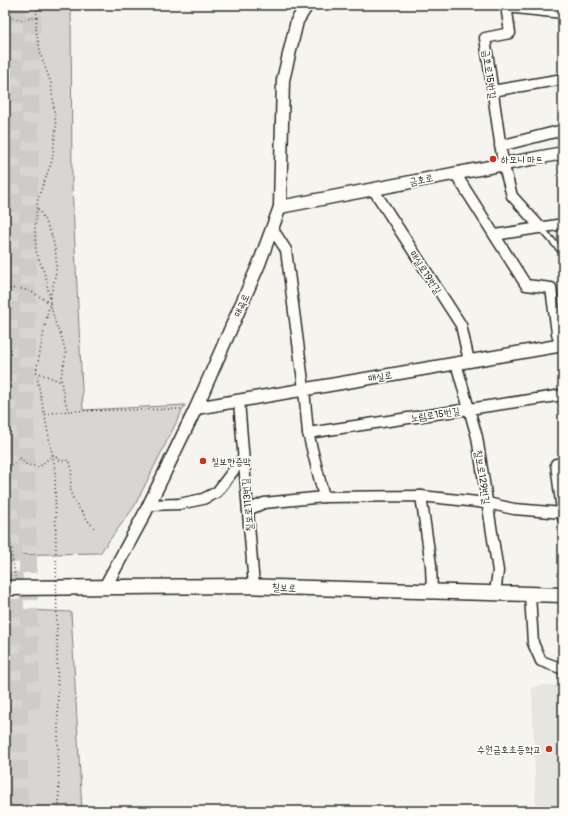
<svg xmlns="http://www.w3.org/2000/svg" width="568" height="816" viewBox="0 0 568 816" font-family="Pangolin,'Poor Story',sans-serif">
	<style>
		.built { fill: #e6e5e0 }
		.green { fill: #d7d6d2; stroke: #81807e }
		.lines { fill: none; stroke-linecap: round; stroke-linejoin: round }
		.motorway-tunnel { stroke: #cdccc8; stroke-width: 18; stroke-dasharray: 18 9; stroke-linecap: butt }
		.service-casing { stroke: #2b2b2b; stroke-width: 8 }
		.minor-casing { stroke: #2b2b2b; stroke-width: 13 }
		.tertiary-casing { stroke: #2b2b2b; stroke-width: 15 }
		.secondary-casing { stroke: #2b2b2b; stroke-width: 17 }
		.path { stroke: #2b2b2b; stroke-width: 1.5; stroke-dasharray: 1 3; stroke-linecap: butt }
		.service { stroke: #fdfcf7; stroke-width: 5 }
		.minor { stroke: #fdfcf7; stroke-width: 10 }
		.tertiary { stroke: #fdfcf7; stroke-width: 12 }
		.secondary { stroke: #fdfcf7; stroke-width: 14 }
		.path-bridge { stroke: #2b2b2b; stroke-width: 1.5; stroke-dasharray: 1 3; stroke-linecap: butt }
		.poi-dot { fill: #c8321e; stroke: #fdfcf7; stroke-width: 1.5 }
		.labels { text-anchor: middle; stroke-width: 3.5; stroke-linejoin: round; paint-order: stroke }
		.street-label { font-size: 10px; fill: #2b2b2b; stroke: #fdfcf7 }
		.poi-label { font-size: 10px; fill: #2b2b2b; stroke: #fdfcf7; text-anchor: start }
	</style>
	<rect width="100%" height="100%" fill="#f5f4ef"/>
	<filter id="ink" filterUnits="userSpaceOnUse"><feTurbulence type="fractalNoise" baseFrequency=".025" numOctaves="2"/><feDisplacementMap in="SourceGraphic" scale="8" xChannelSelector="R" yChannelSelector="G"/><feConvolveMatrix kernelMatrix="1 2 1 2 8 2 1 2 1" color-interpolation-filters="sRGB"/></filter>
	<g filter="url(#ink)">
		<!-- built -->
		<path class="built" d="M543 685 563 686V811H536L532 687Z"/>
		<!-- green -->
		<g class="green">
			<path d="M5 5H71L72 185 83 410 185 405 134 507 100 553 5 555Z"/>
			<path d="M5 609 71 612 82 811H5Z"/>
		</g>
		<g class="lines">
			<!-- motorway-tunnel -->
			<g class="motorway-tunnel">
				<path d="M16 5 8 450 19 694V811"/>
				<path d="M31 708 25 418 32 5"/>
			</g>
			<!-- service casing -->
			<g class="service-casing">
				<path id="service" d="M541 228 563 253"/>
			</g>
			<!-- minor casing -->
			<g class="minor-casing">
				<g id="minor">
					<path d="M506 5 510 33 485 38 503 163 512 196 541 228"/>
					<path d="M506 7 563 13"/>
					<path d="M492 91 563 79"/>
					<path d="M500 146 563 130"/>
					<path d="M455 173 526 285 551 288 557 333 560 345"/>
					<path d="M373 189 461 325 469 361"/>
					<path d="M272 228 286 250 304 389 308 433 324 497"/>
					<path d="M495 235 563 224"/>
					<path d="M456 363 477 437 498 571 495 593"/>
					<path d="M239 401 254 586"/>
					<path d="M308 433 563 395"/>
					<path d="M563 463 556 464 563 518"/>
					<path d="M421 496 431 565 432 591"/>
					<path d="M149 505 179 504 203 499 217 492 243 458"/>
					<path d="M248 510 264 503 324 497 421 496 487 503 514 509 563 513"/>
					<path d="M530 595 533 643 541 661 563 669"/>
				</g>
			</g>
			<!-- tertiary casing -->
			<g class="tertiary-casing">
				<g id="tertiary">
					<path d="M280 207 563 153"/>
					<path d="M196 408 563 345"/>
					<path d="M105 587 145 513 196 408 259 264 280 207 283 80 297 21 307 5"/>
				</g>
			</g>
			<!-- secondary casing -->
			<g class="secondary-casing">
				<path id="secondary" d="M5 588 243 586 563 595"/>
			</g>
			<!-- path -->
			<g class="path">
				<path d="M37 5 36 31 42 59 51 83 56 127 52 161 38 198 35 227 36 251 46 278 50 301 36 372 55 468"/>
				<path d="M5 16 23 20 36 17"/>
				<path d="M38 209C50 227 58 248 56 270 55 280 52 289 50 298"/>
				<path d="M5 290C23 285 35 293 49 303"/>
				<path d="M50 303 56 325 62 338 66 354 61 377 62 388 68 411 183 409"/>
				<path d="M36 372 62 382"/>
				<path d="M45 414 68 411"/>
				<path d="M5 471 20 458 27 465 39 467 53 455 61 461 66 460 70 462C74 472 69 482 71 493 73 501 88 521 94 528"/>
				<path d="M5 497 15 577"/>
			</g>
			<!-- service -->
			<use href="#service" class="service"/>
			<!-- minor -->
			<use href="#minor" class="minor"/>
			<!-- tertiary -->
			<use href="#tertiary" class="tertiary"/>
			<!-- secondary -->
			<use href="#secondary" class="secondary"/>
			<!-- path-bridge -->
			<path class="path-bridge" d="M55 468 59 811"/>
		</g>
	</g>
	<!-- markers -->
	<g class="poi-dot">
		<circle cx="493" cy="159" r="4"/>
		<circle cx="203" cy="461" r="4"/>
		<circle cx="549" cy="749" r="4"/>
	</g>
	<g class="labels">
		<!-- street labels -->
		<g class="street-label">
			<text transform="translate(490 74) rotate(82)" y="4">금호로15번길</text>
			<text transform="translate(421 179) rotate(-11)" y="4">금호로</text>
			<text transform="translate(426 272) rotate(57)" y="4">매실로19번길</text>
			<text transform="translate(241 305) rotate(-66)" y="4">매곡로</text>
			<text transform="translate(380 376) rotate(-10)" y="4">매실로</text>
			<text transform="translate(435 414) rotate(-9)" y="4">노림로15번길</text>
			<text transform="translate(483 477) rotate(81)" y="4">칠보로129번길</text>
			<text transform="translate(247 505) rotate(-95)" y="4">칠보로113번길</text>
			<text transform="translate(284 587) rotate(2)" y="4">칠보로</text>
		</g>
		<!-- poi labels -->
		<g class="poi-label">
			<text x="501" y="163">하모니 마트</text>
			<text x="211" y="465">칠보한증막</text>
			<text x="541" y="753" text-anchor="end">수원금호초등학교</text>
		</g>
	</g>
	<!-- margin -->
	<rect width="568" height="816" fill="none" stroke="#fdfcf7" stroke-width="20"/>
	<rect x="10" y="10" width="548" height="796" fill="none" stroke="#2b2b2b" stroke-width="1.5" filter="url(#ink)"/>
</svg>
